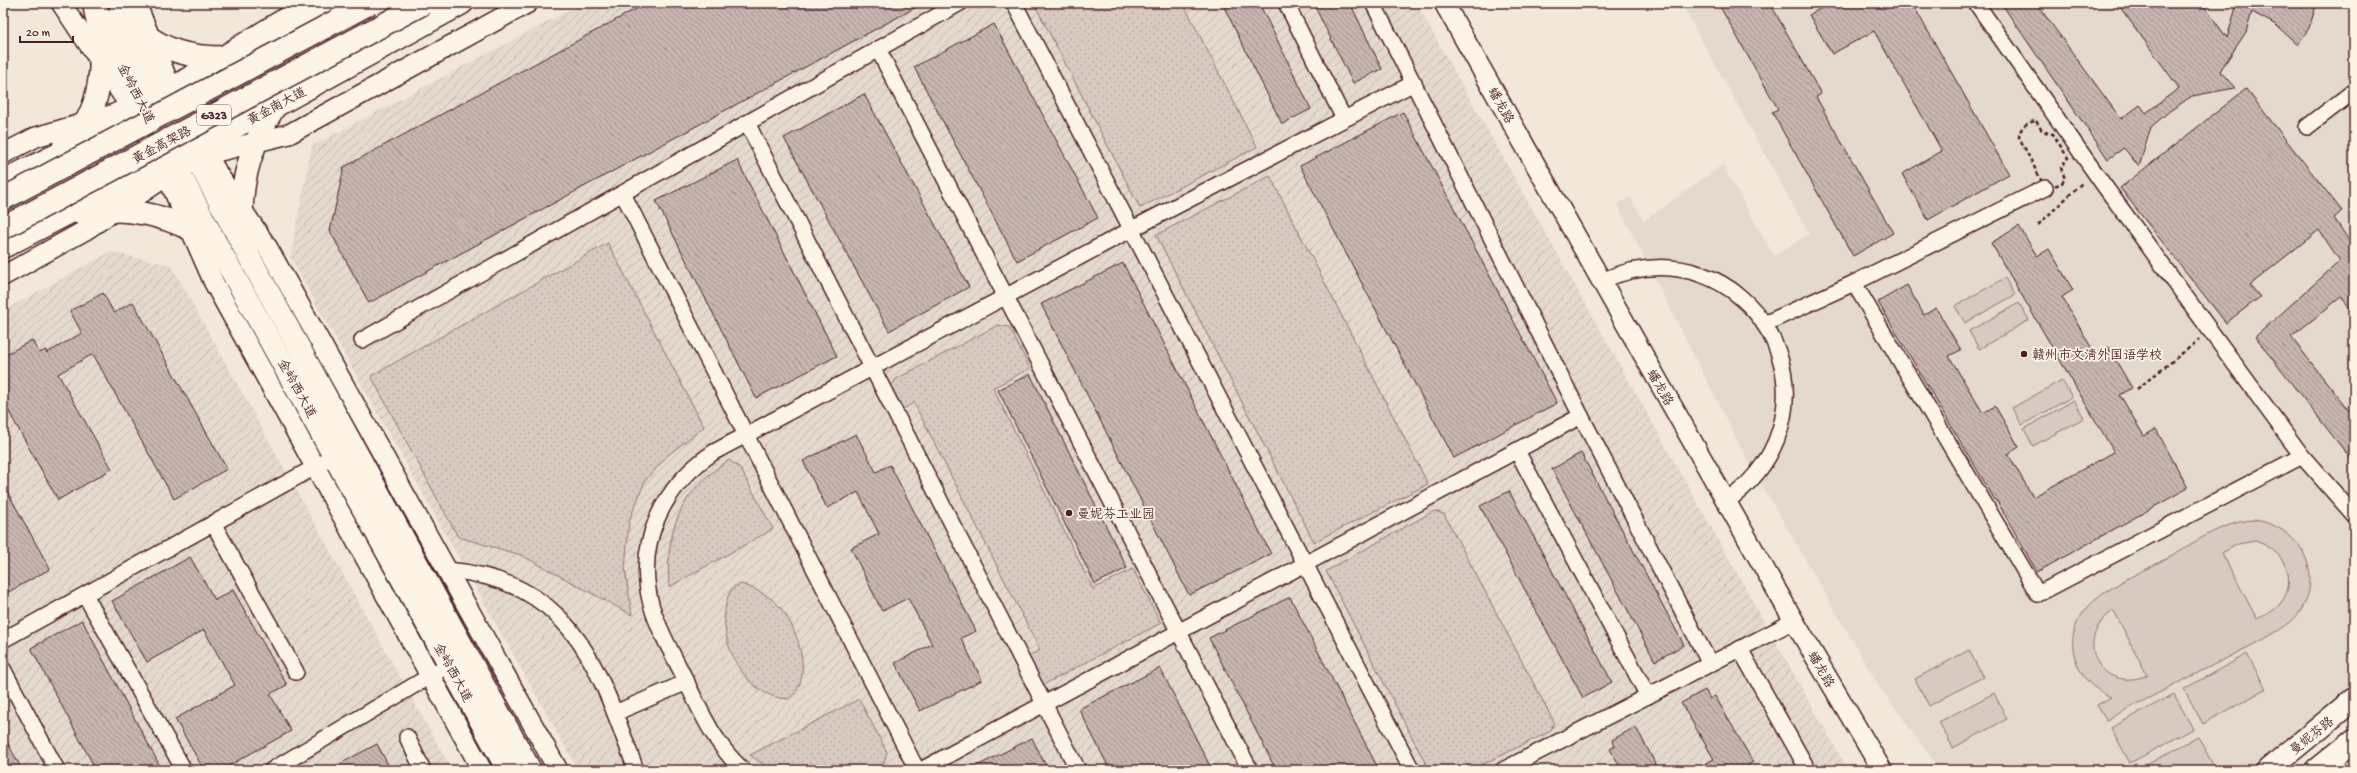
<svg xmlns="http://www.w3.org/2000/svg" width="2357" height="773" viewBox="0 0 2357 773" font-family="'Gochi Hand','LXGW WenKai TC',sans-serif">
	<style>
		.built { fill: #e4d9cd }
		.industrial { fill: url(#industrial-furrows) }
		.grass { fill: url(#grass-dots); stroke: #917476 }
		.garden { fill: #d8cac0; stroke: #917476; fill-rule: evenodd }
		.building { fill: url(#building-back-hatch); stroke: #4a1f2b }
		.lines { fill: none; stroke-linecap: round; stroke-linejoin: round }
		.minor-casing { stroke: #4a1f2b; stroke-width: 18 }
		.tertiary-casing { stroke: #4a1f2b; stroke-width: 22 }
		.secondary-casing { stroke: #4a1f2b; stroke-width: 25 }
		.primary-casing { stroke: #4a1f2b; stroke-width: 25 }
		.path { stroke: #4a1f2b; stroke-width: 2.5; stroke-dasharray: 4 3; stroke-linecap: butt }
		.minor { stroke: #fcf5e5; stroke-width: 15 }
		.tertiary { stroke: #fcf5e5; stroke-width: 19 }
		.secondary { stroke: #fcf5e5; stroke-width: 22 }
		.primary { stroke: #fcf5e5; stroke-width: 22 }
		.trunk-bridge-casing { stroke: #4a1f2b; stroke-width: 25; stroke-linecap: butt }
		.trunk-bridge { stroke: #fcf5e5; stroke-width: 22 }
		.poi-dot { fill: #4a1f2b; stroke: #fcf5e5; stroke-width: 1.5 }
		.labels { text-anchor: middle; stroke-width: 3.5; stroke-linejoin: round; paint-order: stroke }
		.shield { fill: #fcf5e5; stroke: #7f5f63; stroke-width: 1 }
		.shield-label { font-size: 12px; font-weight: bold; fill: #4a1f2b }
		.street-label { font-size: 13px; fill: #4a1f2b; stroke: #fcf5e5 }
		.poi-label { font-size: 13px; fill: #4a1f2b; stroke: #fcf5e5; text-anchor: start }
	</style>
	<defs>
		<pattern id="industrial-furrows" width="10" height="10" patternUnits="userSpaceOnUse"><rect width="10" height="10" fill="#e4d9cd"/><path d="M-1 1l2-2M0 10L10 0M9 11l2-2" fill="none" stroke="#c5bab0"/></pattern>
		<pattern id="grass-dots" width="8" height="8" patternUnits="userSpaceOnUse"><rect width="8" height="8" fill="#d8cac0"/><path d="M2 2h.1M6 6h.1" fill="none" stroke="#bbada5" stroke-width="1.8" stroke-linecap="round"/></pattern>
		<pattern id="building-back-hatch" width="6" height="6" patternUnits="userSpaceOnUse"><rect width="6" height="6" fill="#c7b6af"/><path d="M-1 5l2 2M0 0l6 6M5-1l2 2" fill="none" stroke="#a4938f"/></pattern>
	</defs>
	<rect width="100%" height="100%" fill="#f1e8da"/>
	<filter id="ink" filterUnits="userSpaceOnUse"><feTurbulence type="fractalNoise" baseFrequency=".025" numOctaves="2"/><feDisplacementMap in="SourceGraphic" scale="8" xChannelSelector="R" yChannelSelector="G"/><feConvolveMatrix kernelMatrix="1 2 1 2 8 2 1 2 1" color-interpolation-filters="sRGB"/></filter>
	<g filter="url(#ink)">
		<!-- built -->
		<path class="built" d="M1681 3H2354V683L2250 770H1940L1877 683 1743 452 1617 204 1630 197 1644 221 1722 165 1774 256 1809 234Z"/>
		<!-- industrial -->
		<g class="industrial">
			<path d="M583 3H1416L1848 770H578L290 257 312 146Z"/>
			<path d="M110 252 171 265 452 770H3V311Z"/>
		</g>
		<!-- grass -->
		<g class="grass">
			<path d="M1034 3H1183L1257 147 1140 208Z"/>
			<path d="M1270 176 1428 484 1314 542 1156 235Z"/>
			<path d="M608 243 704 427 668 455 645 481 629 521 625 569 632 615 521 555 458 537 371 376Z"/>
			<path d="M998 325 1009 327 1030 368 993 388 1093 589 1133 569 1161 623 1043 685 1028 656 1040 650 914 403 903 409 891 387 896 379Z"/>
			<path d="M729 460 740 468 773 529 669 587C665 530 680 491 729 460Z"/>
			<path d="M1434 511 1444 514 1554 722 1551 731 1471 770H1429L1326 571Z"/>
			<path d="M742 584C755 589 767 594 777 604 796 622 817 681 788 699 744 697 718 643 726 604 728 594 731 586 742 584Z"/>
			<path d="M859 699 887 752 882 770H771L750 755Z"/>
		</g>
		<!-- garden -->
		<g class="garden">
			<path d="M2005 278 2015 295 1965 323 1955 306Z"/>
			<path d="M2019 303 2029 320 1979 349 1969 331Z"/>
			<path d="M2062 380 2072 397 2022 425 2012 408Z"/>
			<path d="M2074 400 2084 418 2033 446 2024 429Z"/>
			<path d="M2253 520C2296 524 2326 570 2301 610 2293 623 2279 630 2266 638L2106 720 2097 705 2111 697C2093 689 2081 678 2075 658 2059 603 2130 579 2167 558 2194 543 2222 522 2253 520ZM2255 541C2283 549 2300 579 2280 604 2274 611 2265 615 2257 619L2222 553 2238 544ZM2113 611H2114L2147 675C2101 695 2071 640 2113 611Z"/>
			<path d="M1969 650 1983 677 1929 706 1915 679Z"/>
			<path d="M2247 654 2266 689 2203 724 2184 689Z"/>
			<path d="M1994 693 2007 719 1953 748 1939 722Z"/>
			<path d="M2174 694 2193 729 2130 763 2111 728Z"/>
			<path d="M2198 737 2216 770H2137Z"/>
		</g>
		<!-- building -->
		<g class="building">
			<path d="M647 3H924L369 303 330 231 344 167Z"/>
			<path d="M1222 3H1259L1311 109 1282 124Z"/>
			<path d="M1313 3H1350L1382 69 1353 83Z"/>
			<path d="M1718 3H1770L1821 94 1816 97 1893 233 1853 256 1772 112 1778 109Z"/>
			<path d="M1830 3H1912L2009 174 1928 220 1902 174 1942 151 1874 31 1832 54 1809 15Z"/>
			<path d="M2001 3H2036L2121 119 2140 105 2146 113 2179 88 2117 3H2202L2227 38 2237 4 2235 3H2317L2309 28 2298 45 2276 25 2252 12 2246 32 2220 71 2235 88 2192 96 2171 110 2151 127 2139 167 2124 148 2108 159Z"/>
			<path d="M994 24 1098 218 1017 261 914 67Z"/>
			<path d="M2246 89 2342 211 2334 218 2354 248V313L2341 297 2291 337 2354 417V463L2255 337 2340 261 2319 230 2250 285 2260 297 2226 323 2120 188Z"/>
			<path d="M864 94 969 287 889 331 784 138Z"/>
			<path d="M1403 112 1557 403 1454 458 1300 166Z"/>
			<path d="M737 160 837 356 756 398 656 201Z"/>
			<path d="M2019 226 2037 256 2049 249 2073 290 2062 297 2095 354 2108 347 2132 388 2120 395 2144 436 2156 429 2188 488 2037 572 1996 499 1995 500 1878 302 1907 285 1924 315 1936 308 1961 350 1949 356 1983 413 1995 406 2019 447 2008 454 2033 497 2114 452 1991 243Z"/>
			<path d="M1123 263 1271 554 1189 595 1041 304Z"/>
			<path d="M103 293 114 313 133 302 227 469 174 499 93 354 58 374 112 469 58 500 3 401V356L32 340 39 353 46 350 47 353 82 333 70 311Z"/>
			<path d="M1030 374 1127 568 1095 584 998 390Z"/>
			<path d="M856 434 876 472 890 465 976 631 961 638 982 680 920 711 895 663 932 644 908 598 882 611 851 548 879 534 858 492 827 508 803 461Z"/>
			<path d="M1581 453 1684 645 1655 661 1552 469Z"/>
			<path d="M3 484 50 569 3 595Z"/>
			<path d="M1509 491 1612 682 1583 698 1480 506Z"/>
			<path d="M190 557 215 600 233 590 287 685 270 694 291 731 221 770H204L175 719 235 685 204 630 147 662 112 601Z"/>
			<path d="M1290 597 1379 770H1276L1209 638Z"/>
			<path d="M82 620 162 770H96L31 648Z"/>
			<path d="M1160 668 1212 770H1110L1079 709Z"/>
			<path d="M1705 690 1710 699 1715 696 1753 762 1748 765 1751 770H1694L1714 759 1681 703Z"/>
			<path d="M1635 727 1639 733 1659 770H1622L1610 749 1615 746 1612 740Z"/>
			<path d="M3 734 22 770H3Z"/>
			<path d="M1032 738 1048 770H969Z"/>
			<path d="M377 744 391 770H328Z"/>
		</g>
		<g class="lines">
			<!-- minor casing -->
			<g class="minor-casing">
				<g id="minor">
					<path d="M1014 3 1412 770"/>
					<path d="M1286 3 1344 119"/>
					<path d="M1373 3 1581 416 1710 664"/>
					<path d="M1976 3 2103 184 2302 456"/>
					<path d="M878 49 1250 770"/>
					<path d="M747 123 1078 770"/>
					<path d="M2307 127 2354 91"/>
					<path d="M623 194 917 770"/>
					<path d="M1601 281C1749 216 1858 406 1726 502"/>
					<path d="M1854 283 2038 594 2302 456 2354 515"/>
					<path d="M1764 324 1854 283 2045 188"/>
					<path d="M362 340 960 3"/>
					<path d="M1517 451 1648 696"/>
					<path d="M213 523 296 672"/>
					<path d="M448 570C574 582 598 667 636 770"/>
					<path d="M85 595 184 770"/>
					<path d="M3 640 324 462"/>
					<path d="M1740 649 1808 770"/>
					<path d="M3 669 57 770"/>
					<path d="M615 713 687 682"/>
					<path d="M407 737 423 770"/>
					<path d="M272 770 450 664"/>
					<path d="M743 770C715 745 701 712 685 679 673 654 658 630 651 604 635 543 663 486 714 452L1132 229 1414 83"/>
					<path d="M921 770 1581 416"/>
					<path d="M1503 770 1794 621"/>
				</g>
			</g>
			<!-- tertiary casing -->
			<g class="tertiary-casing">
				<g id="tertiary">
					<path d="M61 3 131 108 167 176 214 283 482 770"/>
					<path d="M136 3 171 88 218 174 268 248 558 770"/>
					<path d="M1444 3 1794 621 1882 770"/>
					<path d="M3 154 36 137 114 114 162 93 309 3"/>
					<path d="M3 276 84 231 167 176 208 154 289 134 528 3"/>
				</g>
			</g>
			<!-- secondary casing -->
			<g class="secondary-casing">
				<g id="secondary">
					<path d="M98 13 147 111"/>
					<path d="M121 13 166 101"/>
					<path d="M2268 770 2354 699"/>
					<path d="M2317 770 2354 740"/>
				</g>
			</g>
			<!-- primary casing -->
			<g class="primary-casing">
				<g id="primary">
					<path d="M120 12C159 54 191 60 246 57"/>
					<path d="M239 61 343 3"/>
					<path d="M166 101 246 251 530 770"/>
					<path d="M147 111 217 245 508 770"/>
					<path d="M64 145C106 117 105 53 95 9"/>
					<path d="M3 181 130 120"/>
					<path d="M80 213C131 205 175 216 217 245"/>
					<path d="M244 240C236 192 250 146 275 106"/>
					<path d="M3 247 275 106 462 3"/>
				</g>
			</g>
			<!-- path -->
			<g class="path">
				<path d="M2036 121 2042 131 2053 134 2068 158 2061 168 2065 179 2061 184 2045 188 2019 137C2020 127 2027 122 2036 121Z"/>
				<path d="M2038 225 2083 182"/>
				<path d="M2137 389 2199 340"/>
			</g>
			<!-- minor -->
			<use href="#minor" class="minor"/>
			<!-- tertiary -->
			<use href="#tertiary" class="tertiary"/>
			<!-- secondary -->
			<use href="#secondary" class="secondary"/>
			<!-- primary -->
			<use href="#primary" class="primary"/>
			<!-- trunk-bridge casing -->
			<g class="trunk-bridge-casing">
				<g id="trunk-bridge">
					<path d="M3 199 370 3"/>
					<path d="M3 228 424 3"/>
				</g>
			</g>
			<!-- trunk-bridge -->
			<use href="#trunk-bridge" class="trunk-bridge"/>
		</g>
	</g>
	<!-- markers -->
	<g class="poi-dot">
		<circle cx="2024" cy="354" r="4"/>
		<circle cx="1069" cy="513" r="4"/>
	</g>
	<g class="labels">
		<!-- shield labels -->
		<rect class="shield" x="197" y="105" width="34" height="20" rx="3"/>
		<g class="shield-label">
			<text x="214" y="119">G323</text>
		</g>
		<!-- street labels -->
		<g class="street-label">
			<text transform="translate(137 93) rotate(63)" y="5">金岭西大道</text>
			<text transform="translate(276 105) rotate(-28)" y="5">黄金南大道</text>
			<text transform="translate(1502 105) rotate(61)" y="5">蟠龙路</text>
			<text transform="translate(161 144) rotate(-28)" y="5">黄金高架路</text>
			<text transform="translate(1661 387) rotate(60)" y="5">蟠龙路</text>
			<text transform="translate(298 388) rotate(61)" y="5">金岭西大道</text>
			<text transform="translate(1822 669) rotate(60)" y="5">蟠龙路</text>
			<text transform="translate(454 672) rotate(61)" y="5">金岭西大道</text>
			<text transform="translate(2311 735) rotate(-39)" y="5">曼妮芬路</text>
		</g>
		<!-- poi labels -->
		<g class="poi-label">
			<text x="2032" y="359">赣州市文清外国语学校</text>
			<text x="1077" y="518">曼妮芬工业园</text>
		</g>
	</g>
	<!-- margin -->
	<rect width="2357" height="773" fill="none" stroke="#fcf5e5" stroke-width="16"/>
	<rect x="8" y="8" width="2341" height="757" fill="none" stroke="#4a1f2b" stroke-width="1.5" filter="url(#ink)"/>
	<!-- scale -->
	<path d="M20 36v6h53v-6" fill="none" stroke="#4a1f2b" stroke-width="2"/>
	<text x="26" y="36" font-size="12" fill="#4a1f2b" stroke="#fcf5e5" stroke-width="3" paint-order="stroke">20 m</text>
</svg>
